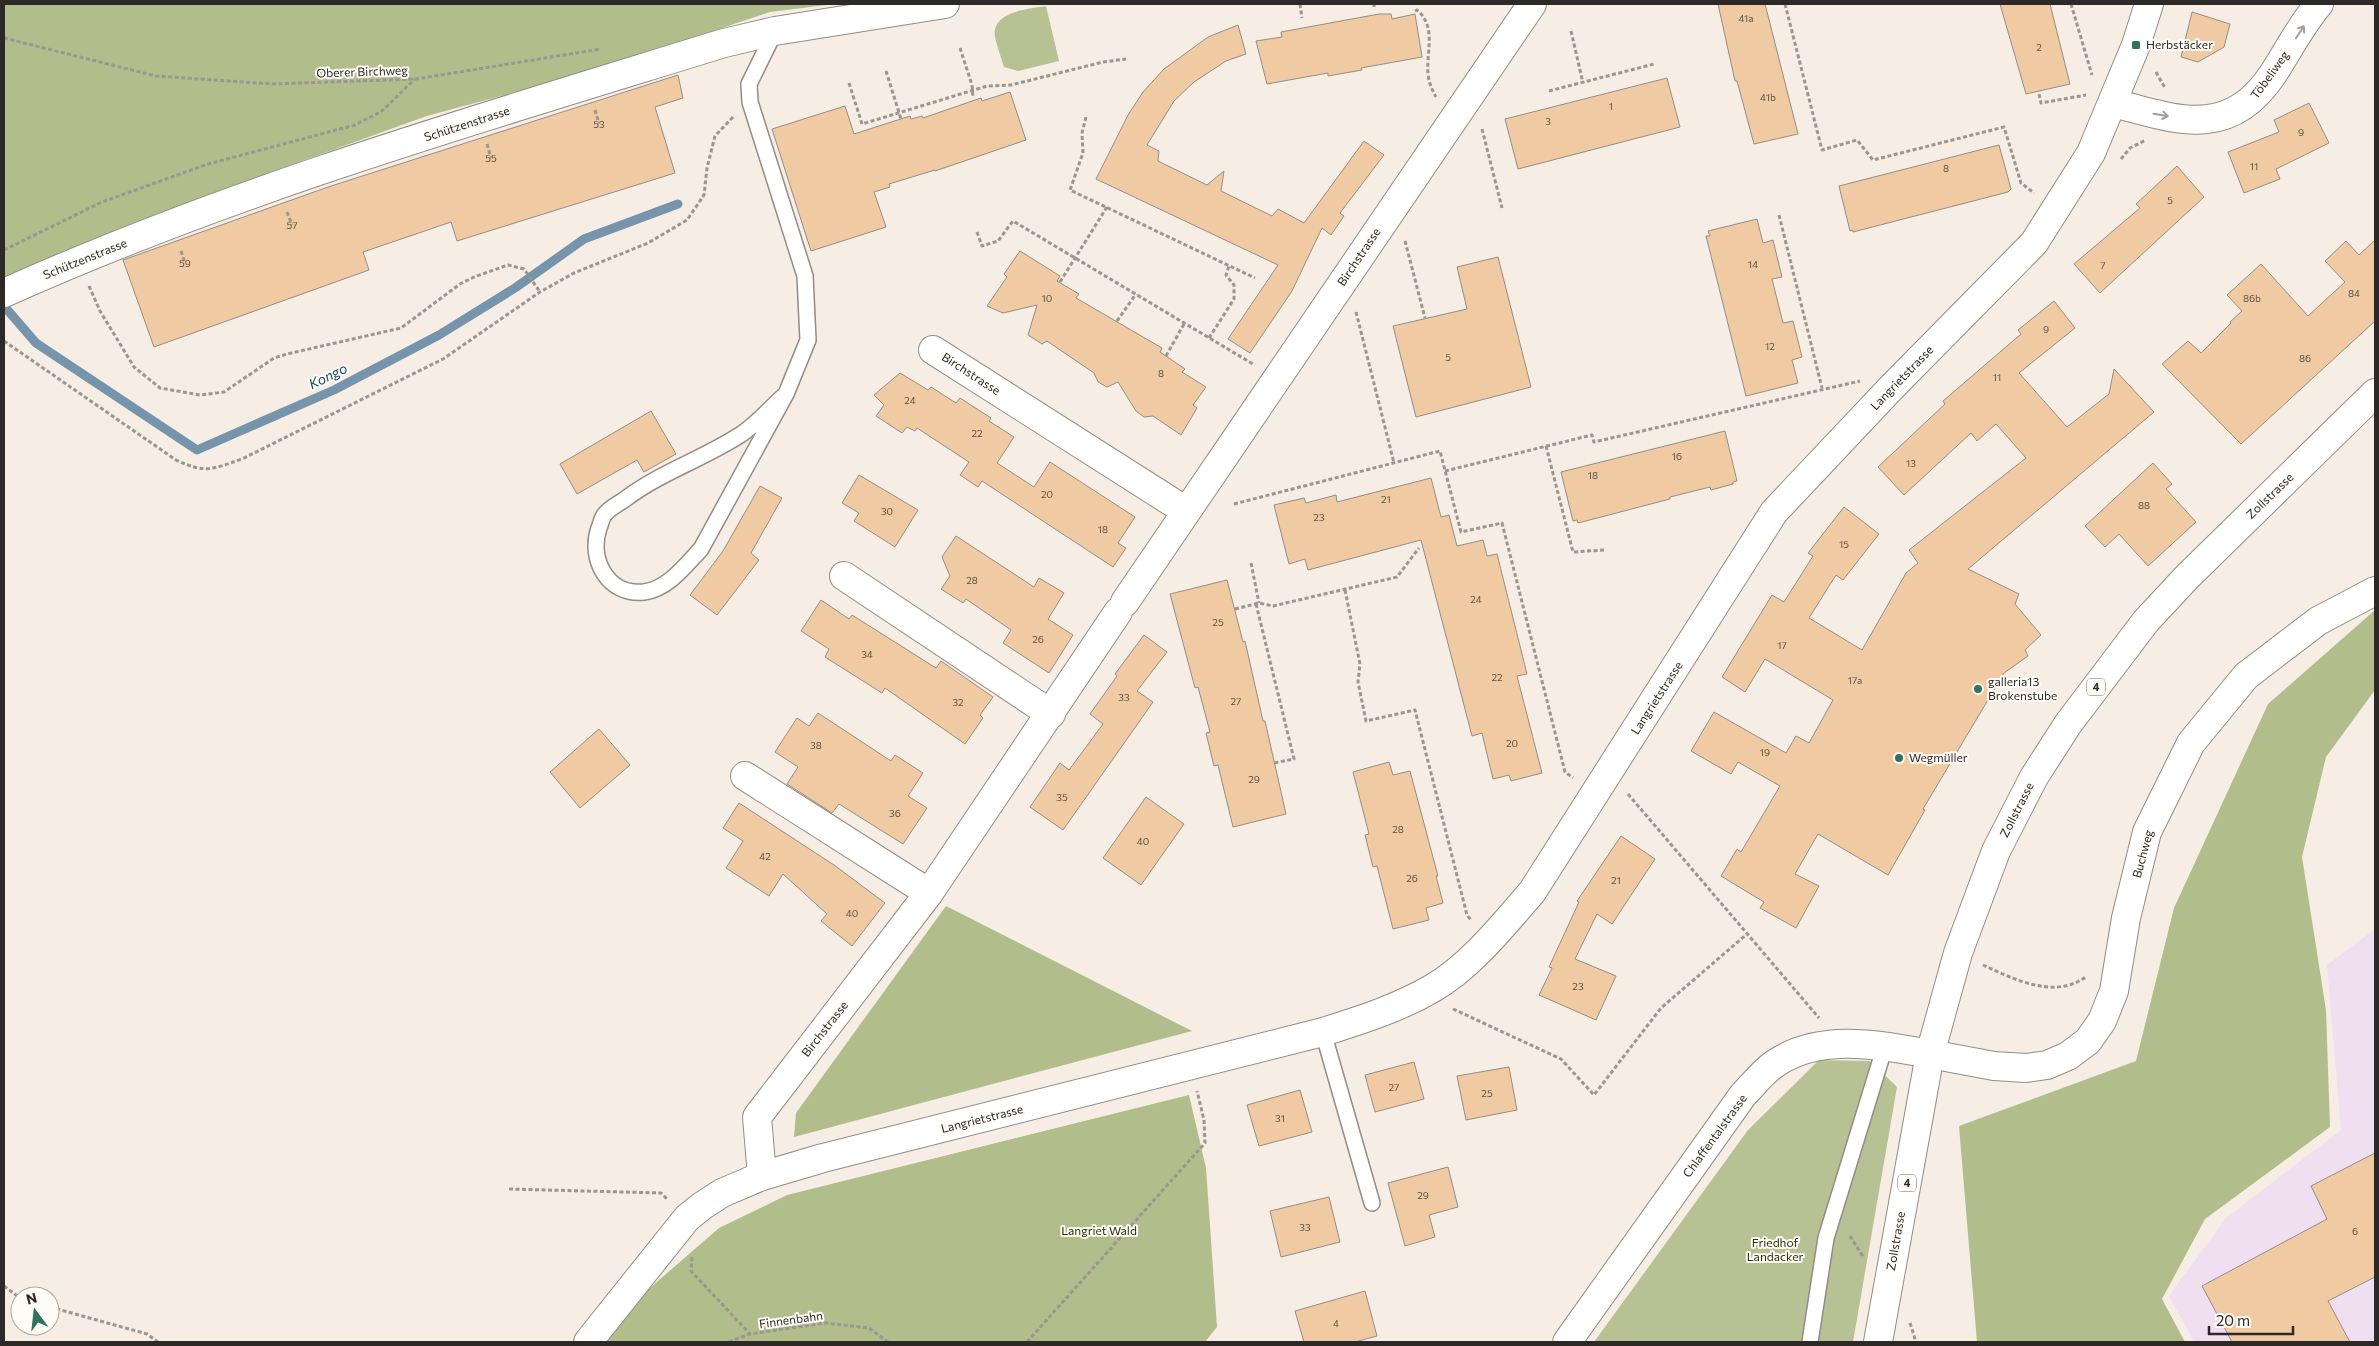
<svg xmlns="http://www.w3.org/2000/svg" width="2379" height="1346" viewBox="0 0 2379 1346" font-family="Commissioner,sans-serif">
	<style>
		.industrial { fill: #f0dff0 }
		.green { fill: #b7c193 }
		.forest { fill: #b2bd8c }
		.lines { fill: none; stroke-linecap: round; stroke-linejoin: round }
		.stream { stroke: #7694ab; stroke-width: 9 }
		.building { fill: #f0caa3; stroke: #958d85 }
		.service-casing { stroke: #948c85; stroke-width: 18 }
		.minor-casing { stroke: #948c85; stroke-width: 30 }
		.tertiary-casing { stroke: #948c85; stroke-width: 30 }
		.primary-casing { stroke: #948c85; stroke-width: 30 }
		.path { stroke: #9c9590; stroke-width: 3; stroke-dasharray: 4 2.5; stroke-linecap: butt }
		.service { stroke: #fff; stroke-width: 15 }
		.minor { stroke: #fff; stroke-width: 28 }
		.tertiary { stroke: #fff; stroke-width: 28 }
		.primary { stroke: #fff; stroke-width: 28 }
		.oneway { stroke: #a09f9d }
		.poi-dot { fill: #34725f; stroke: #fffcf8; stroke-width: 2 }
		.labels { text-anchor: middle; stroke-width: 4; stroke-linejoin: round; paint-order: stroke }
		.number-label { font-size: 10px; fill: #5d5145 }
		.shield { fill: #fffcf8; stroke: #6b6865; stroke-width: 1 }
		.shield-label { font-size: 11px; font-weight: bold; fill: #2c2926 }
		.poi-label { font-size: 12px; fill: #2c2926; stroke: #fffcf8; text-anchor: start }
		.street-label { font-size: 12px; fill: #2c2926; stroke: #fffcf8 }
		.park-label { font-size: 12px; fill: #282e07; stroke: #fffcf8 }
		.water-label { font-size: 14px; font-style: italic; fill: #16496a; stroke: #fffcf8 }
	</style>
	<rect width="100%" height="100%" fill="#f6ede5"/>
	<!-- industrial -->
	<path class="industrial" d="M2375 929V1342H2194L2169 1296 2226 1218 2341 1130 2327 965Z"/>
	<!-- green -->
	<g class="green">
		<path d="M1046 6 1059 61 1018 71 1004 67C1001 57 997 47 995 37 991 11 1029 9 1046 6Z"/>
		<path d="M1819 1060 1870 1061 1897 1087 1853 1342H1594L1748 1130Z"/>
	</g>
	<!-- forest -->
	<g class="forest">
		<path d="M4 4H835L770 12 593 71 427 116 205 196 27 272 4 285Z"/>
		<path d="M2375 610V690L2326 757 2302 857 2326 1010 2330 1127 2205 1219 2162 1299 2185 1342H1977L1959 1126 2136 1061 2174 908 2268 704Z"/>
		<path d="M946 906 1192 1031 794 1137 796 1113Z"/>
		<path d="M1189 1095 1206 1168 1217 1327 1205 1342H605L643 1294 719 1228 787 1195Z"/>
	</g>
	<g class="lines">
		<!-- stream -->
		<path class="stream" d="M4 306 36 343 197 450 334 390 439 335 515 288 584 239 678 204"/>
	</g>
	<!-- building -->
	<g class="building">
		<path d="M1718 4H1765L1798 134 1754 144 1737 81H1735Z"/>
		<path d="M2000 4H2050L2070 84 2026 94Z"/>
		<path d="M2192 12 2230 24 2224 47 2198 62 2181 57Z"/>
		<path d="M1379 14H1391L1392 19 1415 14 1422 57 1361 68 1362 70 1328 76V73L1267 84 1256 41 1282 37 1281 32Z"/>
		<path d="M1238 25 1246 54 1226 61 1194 82 1174 101 1147 145 1159 151 1158 161 1207 185 1224 171 1221 191 1272 216 1278 209 1304 223 1364 141 1384 155 1340 213 1344 216 1331 235 1322 228 1292 291 1250 353 1228 339 1278 265 1096 179 1128 115 1143 92 1164 69 1208 37Z"/>
		<path d="M678 75 683 98 655 107 675 173 457 241 451 222 363 252 369 270 154 347 123 260 328 187Z"/>
		<path d="M1667 78 1680 127 1518 169 1505 119Z"/>
		<path d="M1010 92 1026 140 935 171V170L889 184 890 187 874 192 886 227 811 251 772 129 845 106 854 134 910 116 911 119 922 116 923 118 981 98 982 101Z"/>
		<path d="M2309 103 2329 143 2276 169 2280 179 2244 193 2228 152 2279 132 2274 120Z"/>
		<path d="M1999 145 2011 189 2008 192 1853 232V230L1850 231 1839 186Z"/>
		<path d="M2177 166 2204 197 2100 293 2074 264 2140 208 2136 204Z"/>
		<path d="M1757 219 1763 243 1773 240 1782 277 1772 279 1783 323 1793 321 1802 357 1792 360 1798 383 1746 396 1706 236H1710L1708 231Z"/>
		<path d="M2375 240V321L2241 444 2162 364 2188 341 2201 353 2231 323 2230 322 2242 311 2227 295 2261 264 2308 316 2345 282 2325 261 2346 241 2359 255Z"/>
		<path d="M1020 251 1060 276 1057 281 1079 294 1076 298 1162 348 1160 352 1185 369 1182 372 1206 387 1193 405 1197 408 1181 435 1153 416 1144 417 1136 411 1118 382 1107 387 1098 382 1094 373 1047 341 1042 344 1028 335 1037 305 1003 313 987 306 1007 277 1004 274Z"/>
		<path d="M1498 257 1531 387 1416 417 1393 326 1467 309 1457 267Z"/>
		<path d="M2054 301 2075 328 2019 373 2067 427 2109 394 2114 369 2154 412 1968 569 2019 594 2015 604 2041 635 2025 650 2028 656 2004 673 1923 809 1925 810 1888 875 1818 834 1795 874 1819 886 1796 928 1760 908 1764 902 1721 876 1737 849 1741 852 1780 786 1738 762 1731 774 1691 751 1714 712 1786 753 1796 736 1809 743 1833 700 1765 659 1745 692 1722 677 1772 595 1784 602 1813 556 1808 553 1844 507 1879 534 1843 580 1836 575 1809 618 1862 650 1906 573 1918 563 1909 550 2026 458 1996 424 1977 441 1971 433 1904 495 1878 467 1945 404 1943 401 2021 334 2018 330Z"/>
		<path d="M900 373 928 390 931 387 956 403 960 398 991 418 989 421 1014 437 997 463 1034 487 1050 462 1135 517 1118 543 1126 548 1113 567 982 481 978 487 960 475 969 462 917 428 915 431 907 427 902 433 876 416 884 405 874 395Z"/>
		<path d="M651 411 676 454 644 472 637 460 577 494 560 464Z"/>
		<path d="M1725 431 1737 481 1733 482V484L1711 490 1710 487 1670 497V499L1578 523 1577 520 1573 521 1561 472Z"/>
		<path d="M2153 463 2172 484 2166 489 2196 522 2148 566 2119 534 2105 547 2085 526Z"/>
		<path d="M859 475 918 510 895 547 854 521 859 513 842 503Z"/>
		<path d="M1431 478 1441 517 1449 515 1457 546 1483 540 1487 556 1497 554 1527 674 1517 676 1542 773 1511 781 1509 775 1493 779 1482 733 1472 736 1421 540 1308 570 1305 559 1289 564 1274 505 1304 498 1306 503 1336 495 1337 502Z"/>
		<path d="M760 486 782 498 751 553 759 560 717 615 690 595 723 551Z"/>
		<path d="M956 536 1034 587 1039 578 1064 593 1048 619 1073 635 1049 673 1003 643 1011 630 966 599 963 603 941 589 950 576 942 557Z"/>
		<path d="M1227 580 1243 642 1245 641 1263 721H1265L1286 814 1233 827 1218 765 1214 766 1206 733 1210 732 1198 687 1195 688 1170 594Z"/>
		<path d="M821 600 849 619 852 615 936 668 941 661 993 697 980 715 983 718 965 744 885 688 882 693 825 657 829 649 801 631Z"/>
		<path d="M1144 635 1167 652 1137 691 1153 702 1063 830 1030 807 1060 763 1069 770 1103 724 1090 714 1117 676 1115 674Z"/>
		<path d="M818 713 891 761 895 755 923 773 908 796 927 808 903 844 839 804 832 813 787 784 798 767 775 752 797 718 809 726Z"/>
		<path d="M599 729 630 765 580 808 550 772Z"/>
		<path d="M1389 762 1393 775 1410 771 1438 876H1436L1443 903 1426 908 1429 920 1393 929 1377 866 1373 867 1365 835 1369 834 1353 772Z"/>
		<path d="M1146 797 1184 824 1141 885 1103 858Z"/>
		<path d="M739 803 834 865 885 903 852 946 821 921 827 914 783 874 769 896 726 868 743 841 723 828Z"/>
		<path d="M1621 836 1655 859 1612 924 1597 914 1575 959 1616 976 1596 1020 1539 995 1552 968 1549 967 1579 902 1577 901Z"/>
		<path d="M1414 1062 1424 1099 1375 1112 1365 1075Z"/>
		<path d="M1509 1067 1517 1110 1466 1120 1457 1076Z"/>
		<path d="M1300 1090 1312 1132 1259 1146 1247 1105Z"/>
		<path d="M2375 1153V1277L2328 1301 2350 1342H2232L2202 1286 2327 1219 2311 1186Z"/>
		<path d="M1448 1167 1458 1207 1429 1215 1435 1237 1405 1246 1388 1183Z"/>
		<path d="M1329 1197 1340 1242 1281 1257 1270 1211Z"/>
		<path d="M1365 1291 1377 1336 1355 1342H1304L1295 1311Z"/>
	</g>
	<g class="lines">
		<!-- service casing -->
		<g class="service-casing">
			<g id="service">
				<path d="M775 31 749 84 750 102 805 276 808 340 786 394 701 549C686 565 668 589 644 592 608 596 588 559 599 528 601 523 602 517 605 514 610 508 618 504 624 500 660 472 706 458 743 433 759 422 772 406 786 394"/>
				<path d="M1323 1032 1372 1203"/>
				<path d="M1810 1342 1826 1238 1885 1046"/>
			</g>
		</g>
		<!-- minor casing -->
		<g class="minor-casing">
			<g id="minor">
				<path d="M2113 103C2178 120 2229 140 2273 74 2288 51 2301 25 2319 4"/>
				<path d="M4 293C236 189 481 118 724 43L775 31 945 4"/>
				<path d="M933 350 1186 511"/>
				<path d="M844 576 1051 714"/>
				<path d="M1125 602 1532 4"/>
				<path d="M745 776 929 893"/>
				<path d="M762 1176 757 1117 929 893 1118 612"/>
				<path d="M588 1342 687 1218 702 1206 722 1193 762 1176 823 1158 1323 1032C1361 1020 1399 1008 1433 988 1471 966 1504 924 1532 892L1774 512 1891 388 2034 243 2091 153 2136 45 2149 4"/>
				<path d="M1567 1342 1743 1095C1752 1086 1762 1073 1773 1065 1819 1032 1879 1045 1930 1054"/>
			</g>
		</g>
		<!-- tertiary casing -->
		<g class="tertiary-casing">
			<path id="tertiary" d="M1930 1054 1994 1066 2026 1068 2047 1065 2068 1056 2088 1041 2102 1021 2114 991 2126 918 2147 832 2191 743 2246 676 2318 621 2375 591"/>
		</g>
		<!-- primary casing -->
		<g class="primary-casing">
			<path id="primary" d="M1878 1342 1930 1054 1958 953 1996 851 2034 777 2068 724 2146 621 2187 577 2375 393"/>
		</g>
		<!-- path -->
		<g class="path">
			<path d="M1300 4 1302 18"/>
			<path d="M1374 4V7"/>
			<path d="M1785 4 1822 150 1857 140 1873 160 2004 127 2021 183 2034 193"/>
			<path d="M2071 4 2092 75"/>
			<path d="M1415 11 1417 10C1437 27 1426 52 1428 74 1429 83 1432 90 1436 97"/>
			<path d="M1571 31 1583 83"/>
			<path d="M4 38 156 76 272 84 416 79 601 49"/>
			<path d="M960 48 972 85 973 97"/>
			<path d="M886 71 901 119"/>
			<path d="M2156 72 2165 88"/>
			<path d="M849 83 862 124 987 86 1011 85 1103 62 1126 59"/>
			<path d="M1549 91 1654 64"/>
			<path d="M2039 94 2041 103 2086 95"/>
			<path d="M595 110 599 124"/>
			<path d="M1086 117 1082 133 1083 153 1070 190 1255 278"/>
			<path d="M1482 129 1502 208"/>
			<path d="M487 144 491 158"/>
			<path d="M2121 159 2130 148 2146 140"/>
			<path d="M287 212 292 225"/>
			<path d="M1779 215 1822 388"/>
			<path d="M977 232 982 246 998 241 1013 221 1253 364"/>
			<path d="M1405 241 1425 318"/>
			<path d="M4 250 102 202 208 164 355 125 382 111 415 79"/>
			<path d="M181 251 185 263"/>
			<path d="M1060 282 1107 207"/>
			<path d="M89 286 100 311 134 367 160 388 200 395 224 392 274 358 287 354 401 328 460 284 474 277 508 265 524 269 540 292"/>
			<path d="M1356 312 1394 463"/>
			<path d="M1117 321 1136 294"/>
			<path d="M1209 338 1234 299V285L1226 275 1229 266"/>
			<path d="M4 341 176 460C206 474 212 469 242 459L443 359 540 292 574 273 648 243 687 220 704 195 707 168 715 136 733 117"/>
			<path d="M1166 356 1184 324"/>
			<path d="M1546 446 1573 552 1604 550"/>
			<path d="M1445 471 1592 435 1594 442 1860 381"/>
			<path d="M1234 504 1440 451 1461 532 1502 523 1565 772 1573 778"/>
			<path d="M1251 563 1259 603"/>
			<path d="M1345 590 1360 664 1358 682 1366 721 1415 710 1467 915 1471 920"/>
			<path d="M1256 604 1294 759 1274 763"/>
			<path d="M1235 609 1259 603 1273 606 1397 577 1419 548"/>
			<path d="M1628 794 1819 1018"/>
			<path d="M1983 965C2016 980 2055 1000 2087 976"/>
			<path d="M1453 1009 1561 1059 1594 1095 1661 1008 1747 934"/>
			<path d="M509 1189 661 1193 668 1200"/>
			<path d="M1850 1236 1864 1258"/>
			<path d="M692 1257 691 1271 750 1334"/>
			<path d="M4 1286 20 1298"/>
			<path d="M50 1307 147 1334 158 1342"/>
			<path d="M1910 1323 1916 1342"/>
			<path d="M729 1342 750 1334 825 1323 869 1328 888 1342"/>
			<path d="M1027 1342 1205 1143 1204 1120 1197 1091"/>
		</g>
		<!-- service -->
		<use href="#service" class="service"/>
		<!-- minor -->
		<use href="#minor" class="minor"/>
		<!-- tertiary -->
		<use href="#tertiary" class="tertiary"/>
		<!-- primary -->
		<use href="#primary" class="primary"/>
	</g>
	<!-- one-way arrows -->
	<defs><path id="oneway-shaft" d="M-6 0H5M1.5-3L5.5 0L1.5 3" fill="none" stroke-width="1.6" stroke-linecap="round" stroke-linejoin="round" transform="scale(1.25)"/></defs>
	<g class="oneway">
		<use href="#oneway-shaft" transform="translate(2300 32) rotate(-57)"/>
		<use href="#oneway-shaft" transform="translate(2161 115) rotate(9)"/>
	</g>
	<!-- markers -->
	<g class="poi-dot">
		<rect x="2131" y="40" width="10" height="10" rx="2.5"/>
		<circle cx="1978" cy="689" r="5"/>
		<circle cx="1899" cy="758" r="5"/>
	</g>
	<g class="labels">
		<!-- number labels -->
		<g class="number-label">
			<text x="1746" y="22">41a</text>
			<text x="2039" y="51">2</text>
			<text x="1768" y="101">41b</text>
			<text x="1611" y="110">1</text>
			<text x="1548" y="125">3</text>
			<text x="599" y="128">53</text>
			<text x="2301" y="136">9</text>
			<text x="491" y="162">55</text>
			<text x="2254" y="170">11</text>
			<text x="1946" y="172">8</text>
			<text x="2170" y="204">5</text>
			<text x="292" y="229">57</text>
			<text x="185" y="267">59</text>
			<text x="1753" y="268">14</text>
			<text x="2103" y="269">7</text>
			<text x="2354" y="297">84</text>
			<text x="1047" y="302">10</text>
			<text x="2252" y="302">86b</text>
			<text x="2046" y="333">9</text>
			<text x="1770" y="350">12</text>
			<text x="1448" y="361">5</text>
			<text x="2305" y="362">86</text>
			<text x="1161" y="377">8</text>
			<text x="1997" y="381">11</text>
			<text x="910" y="404">24</text>
			<text x="977" y="437">22</text>
			<text x="1677" y="460">16</text>
			<text x="1911" y="467">13</text>
			<text x="1593" y="479">18</text>
			<text x="1047" y="498">20</text>
			<text x="1386" y="503">21</text>
			<text x="2144" y="509">88</text>
			<text x="887" y="515">30</text>
			<text x="1319" y="521">23</text>
			<text x="1103" y="533">18</text>
			<text x="1844" y="548">15</text>
			<text x="972" y="584">28</text>
			<text x="1476" y="603">24</text>
			<text x="1218" y="626">25</text>
			<text x="1038" y="643">26</text>
			<text x="1782" y="649">17</text>
			<text x="867" y="658">34</text>
			<text x="1497" y="681">22</text>
			<text x="1855" y="684">17a</text>
			<text x="1124" y="701">33</text>
			<text x="1236" y="705">27</text>
			<text x="958" y="706">32</text>
			<text x="1512" y="747">20</text>
			<text x="816" y="749">38</text>
			<text x="1765" y="756">19</text>
			<text x="1254" y="783">29</text>
			<text x="1062" y="801">35</text>
			<text x="895" y="817">36</text>
			<text x="1398" y="833">28</text>
			<text x="1143" y="845">40</text>
			<text x="765" y="860">42</text>
			<text x="1412" y="882">26</text>
			<text x="1616" y="884">21</text>
			<text x="852" y="917">40</text>
			<text x="1578" y="990">23</text>
			<text x="1394" y="1091">27</text>
			<text x="1487" y="1097">25</text>
			<text x="1280" y="1122">31</text>
			<text x="1423" y="1199">29</text>
			<text x="1305" y="1231">33</text>
			<text x="2355" y="1235">6</text>
			<text x="1336" y="1327">4</text>
		</g>
		<!-- shield labels -->
		<g class="shield">
			<rect x="2087" y="678.5" width="18" height="17" rx="4"/>
			<rect x="1898" y="1174.5" width="18" height="17" rx="4"/>
		</g>
		<g class="shield-label">
			<text x="2096" y="691">4</text>
			<text x="1907" y="1187">4</text>
		</g>
		<!-- poi labels -->
		<g class="poi-label">
			<text x="2146" y="49">Herbstäcker</text>
			<text x="1988" y="686">galleria13<tspan x="1988" dy="14">Brokenstube</tspan></text>
			<text x="1909" y="762">Wegmüller</text>
		</g>
		<!-- street labels -->
		<g class="street-label">
			<text transform="translate(362 72) rotate(-2)" y="4">Oberer Birchweg</text>
			<text transform="translate(2270 75) rotate(-54)" y="4">Töbeliweg</text>
			<text transform="translate(467 124) rotate(-18)" y="4">Schützenstrasse</text>
			<text transform="translate(1359 257) rotate(-56)" y="4">Birchstrasse</text>
			<text transform="translate(85 259) rotate(-22)" y="4">Schützenstrasse</text>
			<text transform="translate(971 374) rotate(33)" y="4">Birchstrasse</text>
			<text transform="translate(1902 378) rotate(-46)" y="4">Langrietstrasse</text>
			<text transform="translate(2270 496) rotate(-44)" y="4">Zollstrasse</text>
			<text transform="translate(1657 698) rotate(-57)" y="4">Langrietstrasse</text>
			<text transform="translate(2017 810) rotate(-63)" y="4">Zollstrasse</text>
			<text transform="translate(2143 854) rotate(-75)" y="4">Buchweg</text>
			<text transform="translate(825 1029) rotate(-52)" y="4">Birchstrasse</text>
			<text transform="translate(982 1119) rotate(-14)" y="4">Langrietstrasse</text>
			<text transform="translate(1715 1136) rotate(-54)" y="4">Chlaffentalstrasse</text>
			<text transform="translate(1896 1241) rotate(-80)" y="4">Zollstrasse</text>
			<text transform="translate(791 1320) rotate(-8)" y="4">Finnenbahn</text>
		</g>
		<!-- park labels -->
		<g class="park-label">
			<text x="1099" y="1235">Langriet Wald</text>
			<text x="1775" y="1247">Friedhof<tspan x="1775" dy="14">Landacker</tspan></text>
		</g>
		<!-- water labels -->
		<g class="water-label">
			<text transform="translate(328 376) rotate(-26)" y="5">Kongo</text>
		</g>
	</g>
	<!-- border -->
	<rect width="2379" height="1346" fill="none" stroke="#2c2926" stroke-width="10"/>
	<!-- north arrow -->
	<g transform="translate(35 1311) rotate(345)"><circle r="24" fill="#fffcf8" stroke="#aba8a4"/>
	<path d="M0-4L9 19L0 12L-9 19Z" fill="#34725f"/>
	<text y="-8" font-size="14" font-weight="bold" text-anchor="middle" fill="#2c2926">N</text>
	</g>
	<!-- scale -->
	<path d="M2209 1326v8h84v-8" fill="none" stroke="#2c2926" stroke-width="2.5"/>
	<text x="2216" y="1326" font-size="15" fill="#2c2926" stroke="#fffcf8" stroke-width="4" paint-order="stroke">20 m</text>
</svg>
